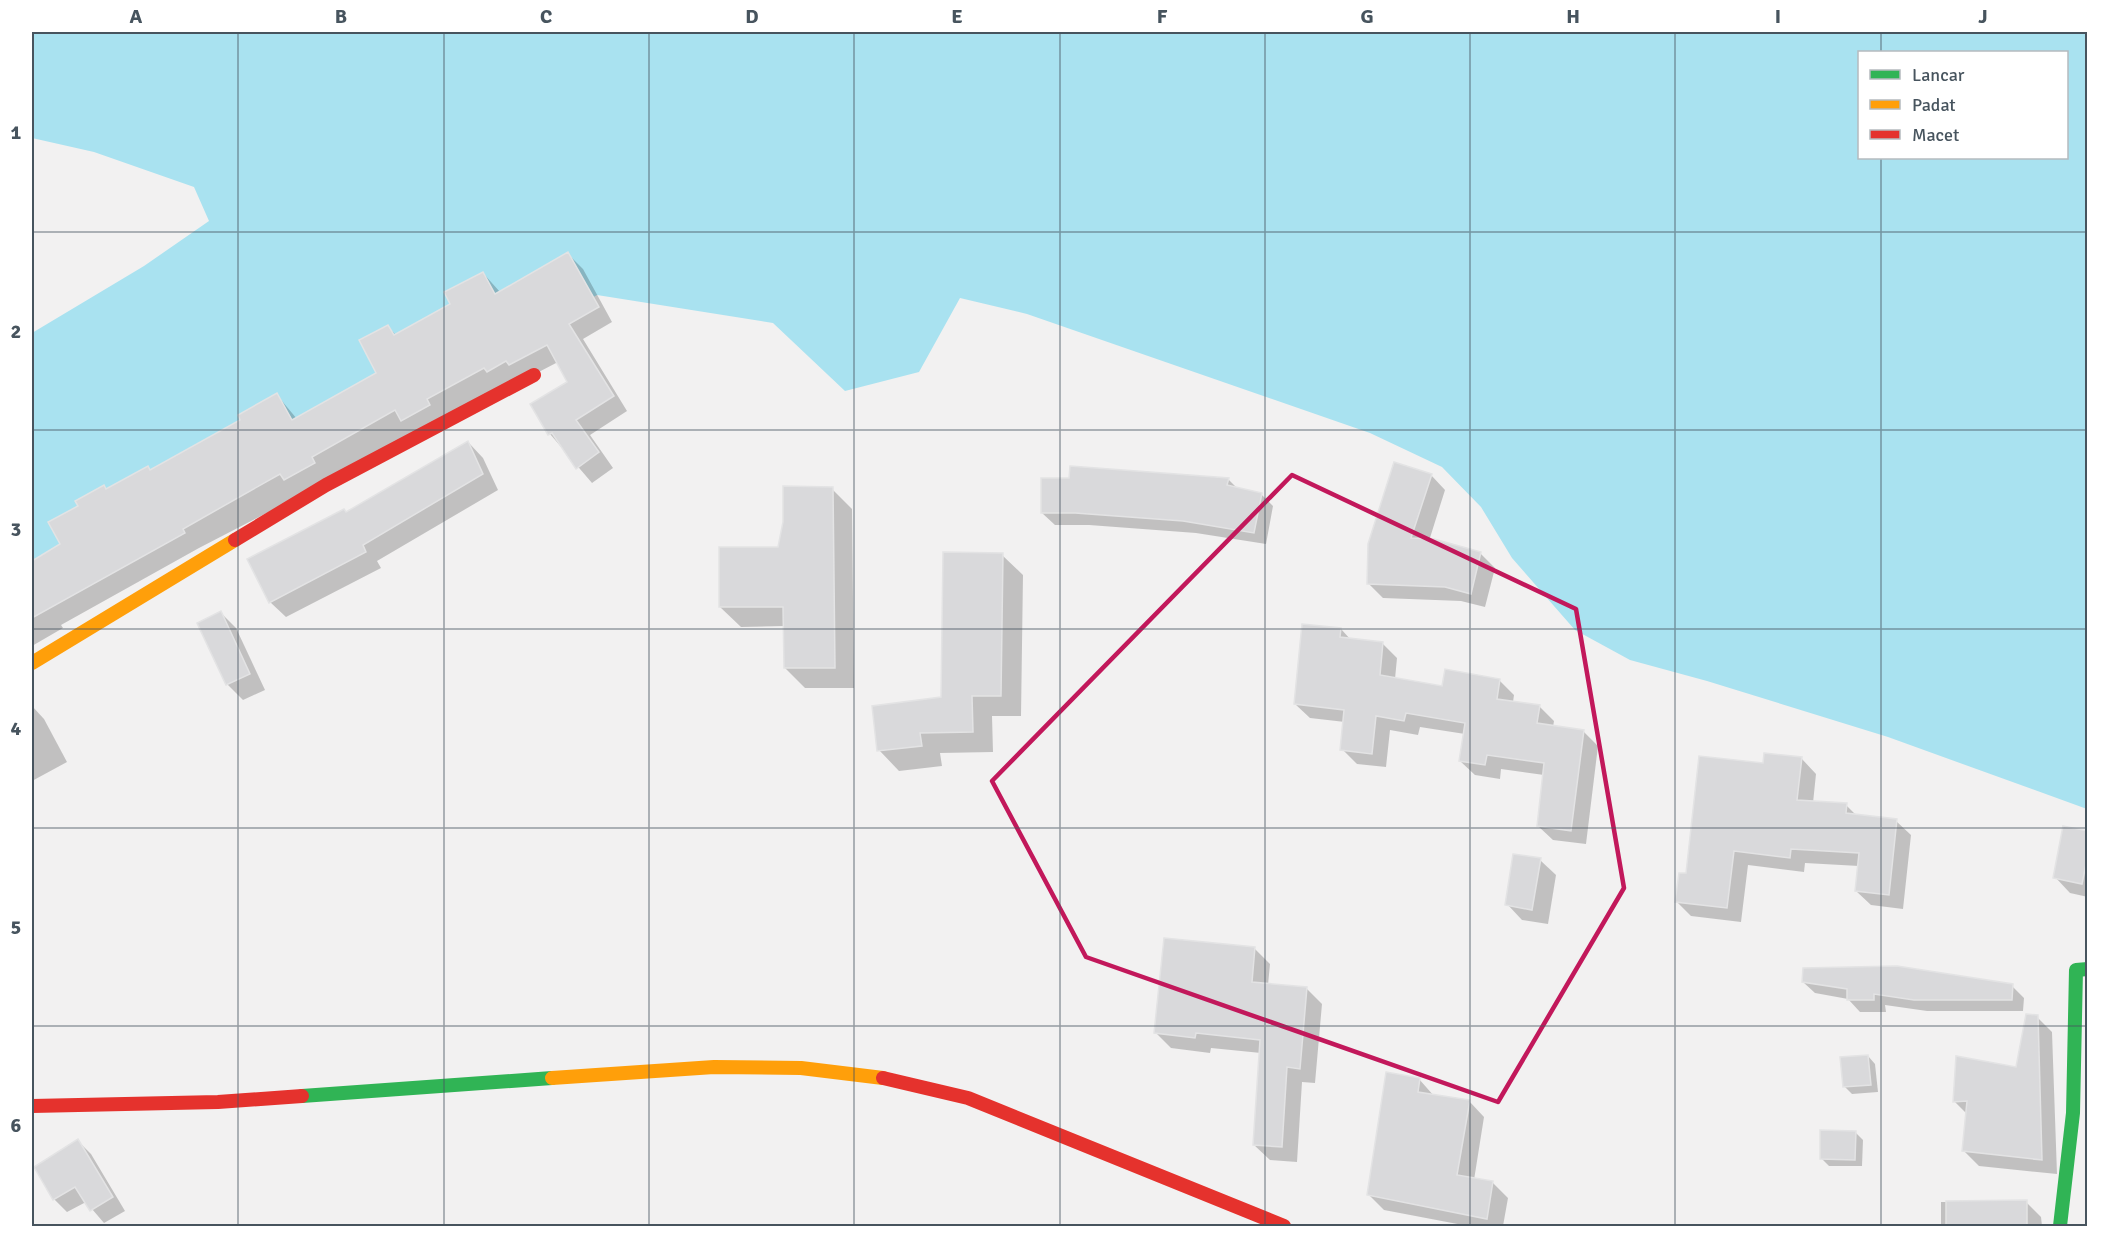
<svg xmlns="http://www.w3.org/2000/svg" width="2119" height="1258" viewBox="0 0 2119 1258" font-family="Signika,sans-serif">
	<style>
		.water { fill: #a9e2f0; fill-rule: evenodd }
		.shadow { fill: #0003 }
		.building { fill: #d9d9db; stroke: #e3e3e4; stroke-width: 1.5 }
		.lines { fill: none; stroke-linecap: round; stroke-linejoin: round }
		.fast { stroke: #30b455; stroke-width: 14 }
		.slow { stroke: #ff9f0a; stroke-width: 14 }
		.jam { stroke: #e5322d; stroke-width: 14 }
		.marked { fill: none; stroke: #c2185b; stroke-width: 4.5; stroke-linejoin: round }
		.grid { fill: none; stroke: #47545e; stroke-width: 1.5; stroke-opacity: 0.55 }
		.neatline { fill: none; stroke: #47545e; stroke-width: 2 }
		.grid-label { font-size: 20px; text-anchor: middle; font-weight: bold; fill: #47545e }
	</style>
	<rect width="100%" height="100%" fill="#f2f1f1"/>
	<!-- water -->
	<path class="water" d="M32 32H2087V809L1888 737 1707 681 1630 660 1575 630 1512 558 1481 507 1442 467 1370 433 1027 314 960 298 919 372 845 391 773 323 597 295 32 608V333L144 266 209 221 194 187 94 152 32 138ZM1860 52H2066V158H1860Z"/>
	<!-- shadow -->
	<g class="shadow">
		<path d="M568 254 583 269 612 322 583 339 627 411 590 435 613 468 592 483 550 434 532 404 569 382 558 362 199 548 61 625 63 628 32 646V562L62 544 107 490 151 471 242 420 277 395 297 419 378 373 388 327 396 335 452 304 483 273 500 292Z"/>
		<path d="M468 442 483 458 498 490 377 561 381 568 286 617 270 602 347 514Z"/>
		<path d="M1431 475 1445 490 1429 541 1480 553 1495 568 1485 607 1461 601 1383 598 1368 583Z"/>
		<path d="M1228 479 1238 489 1261 494 1273 506 1266 544 1196 533 1089 525H1055L1042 513 1071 480Z"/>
		<path d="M832 489 852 509 854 688H805L785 668V626L741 627 720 607 779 548Z"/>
		<path d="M1002 555 1023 575 1021 716H992L993 752 940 753 942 766 899 771 879 750 942 699Z"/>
		<path d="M221 613 236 628 265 690 243 700 227 684Z"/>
		<path d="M1341 629 1351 640 1382 643 1397 658 1395 679 1443 687 1499 680 1514 695 1513 702 1539 706 1554 721 1553 727 1584 732 1598 746 1586 844 1553 840 1538 826 1544 775 1501 769 1500 779 1475 775 1460 761 1465 734 1420 727 1418 735 1390 730 1386 767 1357 764 1342 749 1345 722 1310 718 1295 704Z"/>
		<path d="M32 706 44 719 67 762 32 781Z"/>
		<path d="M1802 759 1816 774 1813 803 1846 805 1857 816 1896 821 1911 835 1903 909 1871 905 1856 891 1859 866 1805 863 1804 872 1748 865 1741 922 1691 916 1676 901 1687 875 1764 765Z"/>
		<path d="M2088 833V897L2070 893 2055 877Z"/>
		<path d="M1540 860 1556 875 1548 924 1522 920 1507 904Z"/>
		<path d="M1255 949 1270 964 1268 985 1306 988 1322 1004 1315 1083 1302 1082 1297 1162 1270 1160 1254 1145 1261 1053 1211 1048 1210 1053 1171 1048 1155 1032Z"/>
		<path d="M1803 982 2012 986 2024 998 2023 1011H1927L1885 1005 1886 1012H1860L1848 999 1815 993Z"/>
		<path d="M2037 1017 2052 1032 2057 1174 1979 1166 1964 1151 1967 1114 1954 1101 2017 1068Z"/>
		<path d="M1868 1056 1875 1064 1878 1092 1852 1094 1845 1087Z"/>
		<path d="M1419 1079 1434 1096 1469 1101 1484 1117 1474 1180 1493 1183 1508 1198 1503 1226H1468L1384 1210 1368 1194Z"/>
		<path d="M1855 1132 1863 1140 1862 1166H1829L1822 1159Z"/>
		<path d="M78 1141 91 1154 125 1211 104 1223 86 1202 67 1212 54 1199Z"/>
		<path d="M1941 1202H2026L2041 1217 2042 1226H1941Z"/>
	</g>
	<!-- building -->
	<g class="building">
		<path d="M568 252 599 307 569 324 614 396 576 420 599 452 576 469 552 433 548 435 530 404 567 382 547 345 509 365 506 361 487 372 484 368 427 399 430 405 401 421 395 410 312 457 315 463 284 480 280 474 183 529 185 533 32 618V561L60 544 48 522 78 506 75 501 104 485 106 489 148 466 150 470 240 420 238 415 277 393 292 420 376 373 359 340 388 325 394 335 450 304 444 292 483 272 495 294Z"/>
		<path d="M468 441 483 474 363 545 366 552 269 603 247 559 344 509 346 512Z"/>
		<path d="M1394 462 1432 474 1411 538 1434 539 1481 552 1471 594 1445 587 1367 584 1368 544Z"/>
		<path d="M1070 466 1229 478 1227 485 1262 493 1254 533 1183 521 1075 513H1041V478H1069Z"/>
		<path d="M783 486 833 487 835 668H784L783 607H719V547H778L783 522Z"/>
		<path d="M943 552 1003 553 1001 696H972L973 732 920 733 922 746 877 751 872 706 941 697Z"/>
		<path d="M221 611 250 674 226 685 197 623Z"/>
		<path d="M1302 624 1341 628 1340 637 1383 642 1380 675 1442 686 1445 669 1500 679 1497 699 1540 705 1537 723 1584 730 1571 831 1537 826 1544 763 1487 755 1485 765 1459 761 1465 723 1406 713 1404 721 1376 716 1372 754 1340 750 1344 710 1294 704Z"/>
		<path d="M1764 753 1802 757 1797 800 1847 803 1846 813 1897 819 1889 895 1855 891 1859 853 1791 849 1790 858 1734 851 1727 908 1675 902 1679 873H1686L1699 756 1763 763Z"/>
		<path d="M2063 826 2088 831V855L2082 884 2053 878Z"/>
		<path d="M1513 854 1541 858 1532 910 1505 905Z"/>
		<path d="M1164 938 1255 947 1252 982 1307 987 1300 1069 1287 1067 1282 1147 1253 1145 1260 1040 1196 1033 1195 1038 1154 1033Z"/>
		<path d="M1897 966 2013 984 2012 1000H1914L1874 994V1000H1847V989L1802 982 1803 968Z"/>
		<path d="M2026 1014 2038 1015 2042 1160 1962 1151 1967 1101 1953 1102 1956 1056 2016 1067Z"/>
		<path d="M1868 1055 1871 1085 1843 1087 1840 1057Z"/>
		<path d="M1386 1072 1420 1078 1418 1092 1470 1100 1457 1175 1493 1181 1487 1219 1367 1195Z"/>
		<path d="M1820 1130 1856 1131 1855 1160 1820 1159Z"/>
		<path d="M78 1139 113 1197 90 1211 75 1187 53 1200 34 1167Z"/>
		<path d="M2027 1200V1227H1946V1201Z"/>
	</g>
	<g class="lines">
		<!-- fast -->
		<g class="fast">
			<path d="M302 1096 552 1078"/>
			<path d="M2060 1226 2073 1113 2076 970 2088 969"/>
		</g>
		<!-- slow -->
		<g class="slow">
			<path d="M32 663 235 540"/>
			<path d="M552 1078 714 1067 801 1068 883 1078"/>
		</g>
		<!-- jam -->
		<g class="jam">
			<path d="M235 540 326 485 534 375"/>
			<path d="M883 1078 968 1098 1284 1226"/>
			<path d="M32 1106 218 1102 302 1096"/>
		</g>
	</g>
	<!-- marked area -->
	<path class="marked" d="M1292 475 1576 609 1624 888 1498 1102 1086 957 992 781Z"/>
	<!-- grid -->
	<path class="grid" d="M238 32V1226M444 32V1226M649 32V1226M854 32V1226M1060 32V1226M1265 32V1226M1470 32V1226M1675 32V1226M1881 32V52M1881 158V1226M32 232H2088M32 430H2088M32 629H2088M32 828H2088M32 1026H2088"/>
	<!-- border -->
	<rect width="2119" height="1258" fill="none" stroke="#ffffff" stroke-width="66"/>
	<!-- legend -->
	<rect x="1858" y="51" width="210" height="108" fill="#ffffff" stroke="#b5bbbf" stroke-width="1.5"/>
	<rect x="1870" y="70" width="30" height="9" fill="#30b455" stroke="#b5bbbf" stroke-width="1.5"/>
	<text x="1912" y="81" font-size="18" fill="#47545e">Lancar</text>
	<rect x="1870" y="100" width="30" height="9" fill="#ff9f0a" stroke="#b5bbbf" stroke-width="1.5"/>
	<text x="1912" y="111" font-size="18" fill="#47545e">Padat</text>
	<rect x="1870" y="130" width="30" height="9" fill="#e5322d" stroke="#b5bbbf" stroke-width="1.5"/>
	<text x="1912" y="141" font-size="18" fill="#47545e">Macet</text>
	<rect x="33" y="33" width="2053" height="1192" class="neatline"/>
	<g class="grid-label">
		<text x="136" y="23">A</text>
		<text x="341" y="23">B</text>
		<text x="546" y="23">C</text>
		<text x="752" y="23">D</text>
		<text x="957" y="23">E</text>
		<text x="1162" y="23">F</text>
		<text x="1367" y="23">G</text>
		<text x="1573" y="23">H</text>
		<text x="1778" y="23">I</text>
		<text x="1983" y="23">J</text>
		<text x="16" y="139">1</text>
		<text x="16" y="338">2</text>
		<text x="16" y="536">3</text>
		<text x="16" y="735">4</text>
		<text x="16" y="934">5</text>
		<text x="16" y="1132">6</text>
	</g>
</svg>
